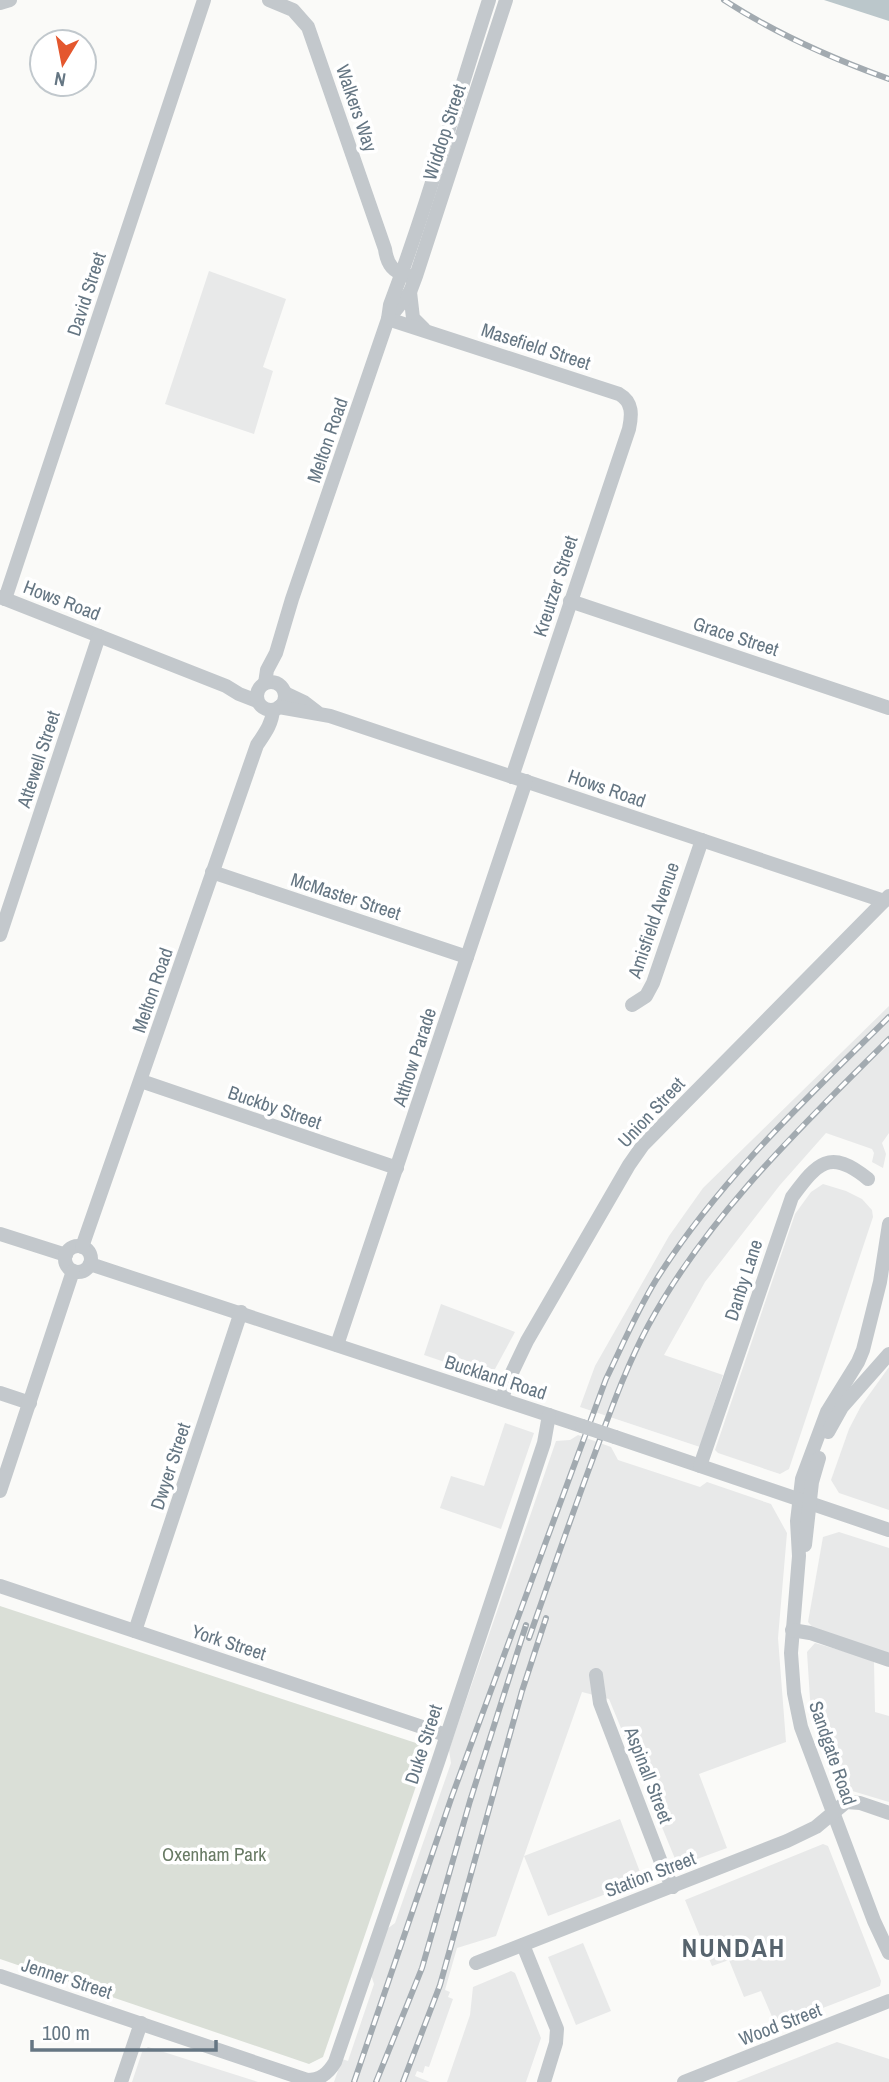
<svg xmlns="http://www.w3.org/2000/svg" width="889" height="2082" viewBox="0 0 889 2082" font-family="'Archivo Narrow',sans-serif">
	<style>
		.built { fill: #e8e9e9 }
		.green { fill: #dadfd7 }
		.water { fill: #bbc7cb }
		.lines { fill: none; stroke-linecap: round; stroke-linejoin: round }
		.minor { stroke: #c3c8cc; stroke-width: 14 }
		.rail-casing { stroke: #a2aab0; stroke-width: 6 }
		.rail { stroke: #fff; stroke-width: 3.5; stroke-dasharray: 10; stroke-linecap: butt }
		.minor-bridge { stroke: #c3c8cc; stroke-width: 14 }
		.labels { text-anchor: middle; stroke-width: 7; stroke-linejoin: round; paint-order: stroke }
		.street-label { font-size: 19px; fill: #657683; stroke: #fff }
		.park-label { font-size: 19px; fill: #687a64; stroke: #fff }
		.district-label { font-size: 26px; font-weight: bold; letter-spacing: 2px; fill: #57646e; stroke: #fff }
	</style>
	<rect width="100%" height="100%" fill="#fafaf8"/>
	<!-- built -->
	<g class="built">
		<path d="M209 271 286 299 263 367 273 371 254 434 165 404Z"/>
		<path d="M889 1006V1133L882 1143 886 1154 883 1168 872 1162 874 1153 872 1149 826 1133 780 1185 705 1282 664 1355 723 1375 700 1447 580 1407 595 1366 669 1236 703 1188Z"/>
		<path d="M823 1184 846 1191 862 1199 872 1210 873 1217 789 1469 780 1474 718 1453 715 1450 795 1214 811 1192Z"/>
		<path d="M441 1304 515 1332 495 1369 480 1374 424 1355Z"/>
		<path d="M889 1367V1510L839 1493 831 1480 849 1429 861 1406Z"/>
		<path d="M505 1423 534 1433 501 1529 440 1508 451 1476 484 1486Z"/>
		<path d="M578 1435 611 1447 618 1460 700 1487 707 1482 771 1504 787 1533 778 1638 786 1742 699 1774 727 1848 678 1866 609 1699 582 1692 524 1856 620 1819 643 1880 548 1916 524 1856 496 1936 457 1948 445 1990 450 1992 448 1997 453 1999 429 2067 425 2066 423 2073 417 2071 415 2076 430 2082H334L342 2059 348 2061 374 1984 371 1975 387 1929 395 1923 451 1763 449 1750 556 1441 570 1440Z"/>
		<path d="M839 1532 889 1548V1654L819 1634 808 1622 823 1537Z"/>
		<path d="M815 1643 864 1657 874 1662 875 1712 889 1716V1802L849 1790 838 1781 810 1699 807 1652Z"/>
		<path d="M823 1844 828 1846 881 1981 880 1986 776 2026 761 1991 744 1997 729 1960 712 1966 685 1900Z"/>
		<path d="M583 1943 611 2011 576 2025 548 1957Z"/>
		<path d="M511 1971 515 1973 541 2038 526 2082H447L470 2015 473 1987Z"/>
		<path d="M837 2042 889 2059V2082H736Z"/>
		<path d="M148 2047 258 2082H132L142 2052Z"/>
	</g>
	<!-- green -->
	<path class="green" d="M0 1606 419 1744 425 1749 426 1757 323 2057 309 2064 0 1959Z"/>
	<!-- water -->
	<path class="water" d="M824 0H889V21Z"/>
	<g class="lines">
		<!-- minor -->
		<g class="minor">
			<path d="M269 0 293 10 308 27 385 249C387 264 393 273 409 276"/>
			<path d="M0 3 10 0"/>
			<path d="M410 292 413 318 424 329"/>
			<path d="M391 316 410 292 416 276 506 0"/>
			<path d="M388 319 619 394C633 402 632 415 629 429L512 777"/>
			<path d="M0 597 226 686 239 694 257 701"/>
			<path d="M5 599 204 0"/>
			<path d="M570 601 889 708"/>
			<circle cx="271" cy="696" r="14"/>
			<path d="M265 683 267 670 276 653 292 599 388 319 390 305C428 204 456 102 489 0"/>
			<path d="M285 693 304 702 317 712"/>
			<path d="M279 707 330 716 884 901"/>
			<path d="M212 872 467 957"/>
			<path d="M0 935 99 636"/>
			<path d="M632 1005 646 996 653 983 702 840"/>
			<path d="M141 1081 397 1168"/>
			<path d="M889 1224 880 1282 863 1350 858 1362 827 1412 802 1479 797 1521 799 1556 791 1653 794 1693 801 1727 874 1921 889 1953"/>
			<path d="M0 1234 66 1255"/>
			<circle cx="78" cy="1259" r="13"/>
			<path d="M82 1247 257 745C265 733 272 724 273 710"/>
			<path d="M90 1264 582 1426"/>
			<path d="M337 1345 526 781"/>
			<path d="M0 1393 30 1403"/>
			<path d="M502 1399 507 1383 527 1341 629 1165 643 1145 889 896"/>
			<path d="M828 1432 842 1407 889 1354"/>
			<path d="M615 1437 889 1530"/>
			<path d="M700 1466 792 1197C817 1164 829 1147 868 1179"/>
			<path d="M0 1491 73 1271"/>
			<path d="M805 1545 812 1482 819 1458"/>
			<path d="M0 1586 446 1735"/>
			<path d="M792 1630 810 1633 889 1660"/>
			<path d="M135 1631 241 1312"/>
			<path d="M596 1675 600 1703 664 1870 673 1887"/>
			<path d="M523 1945 557 2029 556 2043 544 2082"/>
			<path d="M476 1963 787 1841 816 1827 846 1802 860 1803 889 1813"/>
			<path d="M0 1976 307 2080C320 2080 328 2074 335 2062L438 1762 544 1443 549 1415"/>
			<path d="M121 2082 141 2023"/>
			<path d="M684 2082 889 2001"/>
		</g>
		<!-- rail casing -->
		<g class="rail-casing">
			<g id="rail">
				<path d="M724 0C776 34 831 58 889 79"/>
				<path d="M529 1638C551 1576 572 1514 595 1453 611 1410 626 1367 648 1326 708 1215 801 1127 889 1039"/>
				<path d="M354 2082 452 1796 606 1379C622 1346 637 1311 656 1280 719 1180 806 1099 889 1017"/>
				<path d="M376 2082 422 1968 470 1801 526 1625"/>
				<path d="M403 2082 440 1985 522 1691 546 1618"/>
			</g>
		</g>
		<!-- rail -->
		<use href="#rail" class="rail"/>
		<!-- minor-bridge -->
		<path class="minor-bridge" d="M582 1426 615 1437"/>
	</g>
	<g class="labels">
		<!-- street labels -->
		<g class="street-label">
			<text transform="translate(357 108) rotate(71)" y="7">Walkers Way</text>
			<text transform="translate(444 132) rotate(-72)" y="7">Widdop Street</text>
			<text transform="translate(86 294) rotate(-72)" y="7">David Street</text>
			<text transform="translate(536 346) rotate(18)" y="7">Masefield Street</text>
			<text transform="translate(327 440) rotate(-71)" y="7">Melton Road</text>
			<text transform="translate(555 586) rotate(-72)" y="7">Kreutzer Street</text>
			<text transform="translate(62 600) rotate(21)" y="7">Hows Road</text>
			<text transform="translate(736 636) rotate(18)" y="7">Grace Street</text>
			<text transform="translate(38 759) rotate(-72)" y="7">Attewell Street</text>
			<text transform="translate(607 788) rotate(19)" y="7">Hows Road</text>
			<text transform="translate(346 896) rotate(18)" y="7">McMaster Street</text>
			<text transform="translate(653 920) rotate(-71)" y="7">Amisfield Avenue</text>
			<text transform="translate(152 990) rotate(-71)" y="7">Melton Road</text>
			<text transform="translate(414 1057) rotate(-72)" y="7">Atthow Parade</text>
			<text transform="translate(275 1107) rotate(19)" y="7">Buckby Street</text>
			<text transform="translate(651 1112) rotate(-47)" y="7">Union Street</text>
			<text transform="translate(743 1280) rotate(-72)" y="7">Danby Lane</text>
			<text transform="translate(496 1377) rotate(18)" y="7">Buckland Road</text>
			<text transform="translate(170 1466) rotate(-72)" y="7">Dwyer Street</text>
			<text transform="translate(229 1642) rotate(18)" y="7">York Street</text>
			<text transform="translate(423 1744) rotate(-72)" y="7">Duke Street</text>
			<text transform="translate(833 1753) rotate(71)" y="7">Sandgate Road</text>
			<text transform="translate(649 1775) rotate(69)" y="7">Aspinall Street</text>
			<text transform="translate(650 1874) rotate(-21)" y="7">Station Street</text>
			<text transform="translate(67 1978) rotate(18)" y="7">Jenner Street</text>
			<text transform="translate(780 2024) rotate(-21)" y="7">Wood Street</text>
		</g>
		<!-- park labels -->
		<g class="park-label">
			<text x="214" y="1861">Oxenham Park</text>
		</g>
		<!-- district labels -->
		<g class="district-label">
			<text x="734" y="1957">NUNDAH</text>
		</g>
	</g>
	<!-- north arrow -->
	<g transform="translate(63 63) rotate(190)"><circle r="33" fill="#ffffff" stroke="#c1c8cd" stroke-width="2"/>
	<path d="M0-5L12 26L0 18L-12 26Z" fill="#e4572e"/>
	<text y="-10" font-size="19" font-weight="bold" text-anchor="middle" fill="#657683">N</text>
	</g>
	<!-- scale -->
	<path d="M32 2040v10h184v-10" fill="none" stroke="#657683" stroke-width="3.5"/>
	<text x="42" y="2040" font-size="21" fill="#657683" stroke="#ffffff" stroke-width="5" paint-order="stroke">100 m</text>
</svg>
